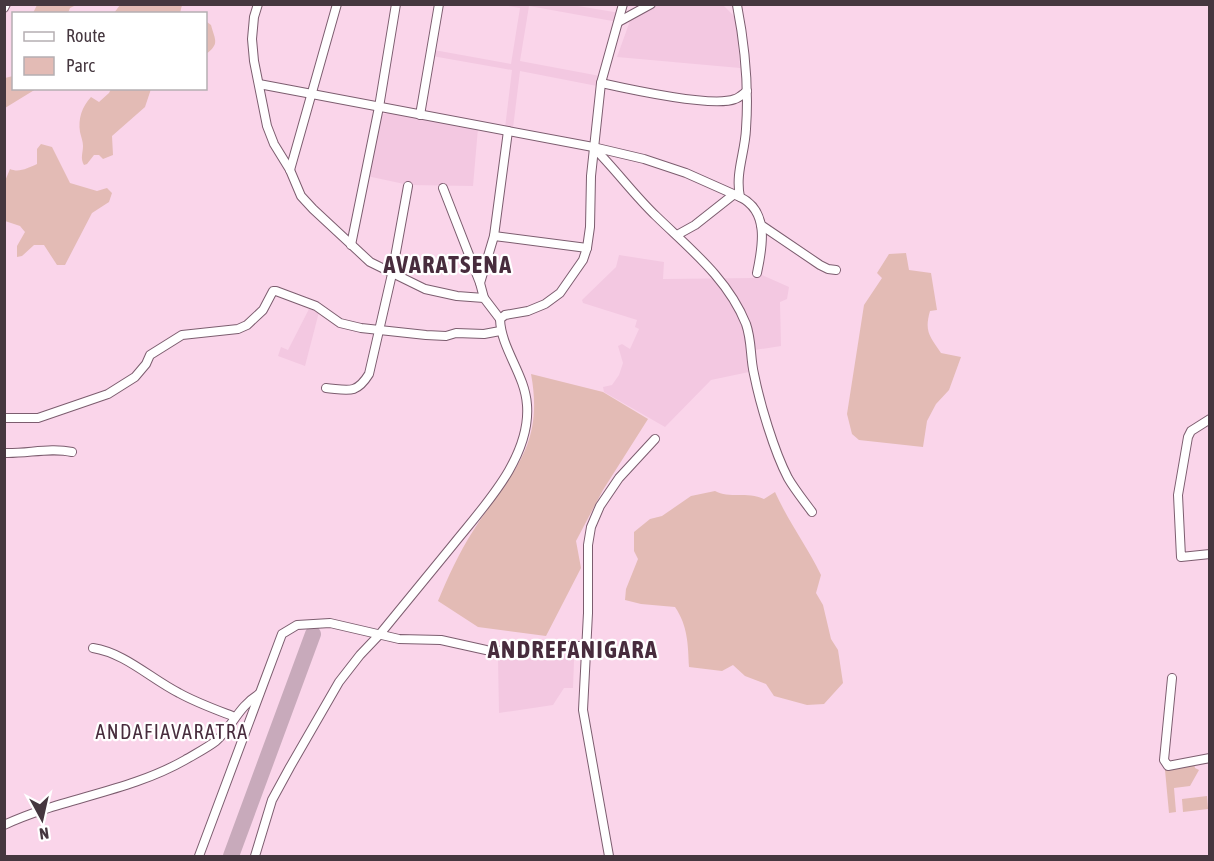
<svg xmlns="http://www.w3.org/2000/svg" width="1214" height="861" viewBox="0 0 1214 861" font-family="'Asap Condensed',sans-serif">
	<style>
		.built { fill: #f3c8e1; fill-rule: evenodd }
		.green { fill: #e3bbb5 }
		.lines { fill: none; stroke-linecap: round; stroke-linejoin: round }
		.taxiway { stroke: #c8aabb; stroke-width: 16 }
		.minor-casing { stroke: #7c5d6f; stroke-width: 10 }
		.minor { stroke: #fff; stroke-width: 8 }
		.labels { text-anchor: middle; stroke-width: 4.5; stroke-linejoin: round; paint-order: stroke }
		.neighbourhood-label { font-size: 20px; letter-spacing: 1.5px; fill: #482c3d; stroke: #fff }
		.district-label { font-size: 24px; font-weight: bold; letter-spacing: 1.5px; fill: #482c3d; stroke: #fff }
	</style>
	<rect width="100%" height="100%" fill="#fad5ea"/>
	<!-- built -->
	<g class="built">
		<path d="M436 5 434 50 511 64 520 8 503 5H572L620 13 618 22 529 6 520 61 600 76 597 86 520 71 513 128H478L473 186 409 185 367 176 381 115 388 113 389 106 417 111ZM432 56 512 70 505 128 423 113Z"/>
		<path d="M658 5H723L736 18 740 68 617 57 631 18Z"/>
		<path d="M619 255 664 262 663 279 754 278 760 274 789 287 787 299 780 302 781 346 748 351 749 372 711 380 665 427 604 392 603 387 612 385 619 375 623 363 618 346 622 344 630 349 639 329 635 327 637 320 583 303 582 300 616 267Z"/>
		<path d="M309 309 319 312 305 366 278 356 281 347 288 350Z"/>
		<path d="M533 653H558L574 660 573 688H564L553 705 499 713 498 658Z"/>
	</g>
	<!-- green -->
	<g class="green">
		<path d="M37 5V4L76 5 70 8 68 13H33Z"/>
		<path d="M120 5V4L182 5 180 13H114Z"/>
		<path d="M207 22 211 25C215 40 220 44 206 54Z"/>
		<path d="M13 76 14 88 36 89 5 108V78Z"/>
		<path d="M111 89H151L145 107 112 136 113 155 103 159 99 155H94L87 164 84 165C80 158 83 153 83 146 83 141 81 137 80 132 78 118 82 107 91 97L99 102 109 93Z"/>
		<path d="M41 144 52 147 70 183 97 191 107 188 112 193 109 202 92 213 65 265H57L44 245H34L22 256 17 257V246L25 232 20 226 5 221V181L10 169C19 173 28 168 37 164V149Z"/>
		<path d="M906 253 909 270 931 273 937 310 930 311C924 332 930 336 941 353L961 357 949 390 936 404 927 421 923 447 859 440 852 434 847 414 864 305 882 278 877 273 889 254Z"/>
		<path d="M531 374 603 392 648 419 603 490 576 541 581 568 546 636 478 627 438 601C448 577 459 553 473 531 509 474 545 449 531 374Z"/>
		<path d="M715 491C729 499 747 491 764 499L775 492C788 521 807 546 821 575L816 593 823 605 831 639 838 650 843 683 824 704 807 705 774 696 766 684 745 676 733 665 722 671 689 667C688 645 688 626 675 607L641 604 625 600 626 589 638 559 634 551V532L650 519 662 516 691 496Z"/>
		<path d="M1194 764 1195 768 1199 770 1190 786 1174 788 1176 812 1169 813 1165 770Z"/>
		<path d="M1207 796 1208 809 1183 812 1182 799Z"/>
	</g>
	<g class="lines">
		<!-- taxiway -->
		<path class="taxiway" d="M231 856 313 634"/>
		<!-- minor casing -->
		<g class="minor-casing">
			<g id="minor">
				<path d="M258 4 254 17 252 39 254 61 267 126 274 144 290 170 301 196 313 209 370 262 425 289 457 296 484 298 500 319"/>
				<path d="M737 5C745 46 749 87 746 129 745 153 735 173 740 197 769 211 763 245 757 273"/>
				<path d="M4 8 6 4"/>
				<path d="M620 21 651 4"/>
				<path d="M601 83C628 89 712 108 735 99 739 98 743 94 747 91"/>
				<path d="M259 84 593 147 644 159 686 173 740 197"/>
				<path d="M420 115 439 4"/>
				<path d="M594 148C616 170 634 195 656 216 690 249 728 279 746 324 752 341 750 357 754 374 760 404 774 451 788 478 795 490 804 501 812 512"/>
				<path d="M290 170 337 4"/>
				<path d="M443 188 480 283"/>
				<path d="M761 225 820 265 828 269 836 270"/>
				<path d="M677 235 695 225 733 195"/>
				<path d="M494 236 587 248"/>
				<path d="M351 245 379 107 396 4"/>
				<path d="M484 298 480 283 494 236 508 131"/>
				<path d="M326 388C348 390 356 395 369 374L392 274 408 186"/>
				<path d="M4 418H38L108 394 135 377 146 364 150 355 182 335 238 329 247 325 263 310 273 291H276L316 306 340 323 361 328 426 335 446 336 456 333 484 334 500 331"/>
				<path d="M1210 419 1191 431 1188 437 1178 495 1181 557 1210 554"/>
				<path d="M4 453C27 454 50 447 72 452"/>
				<path d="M93 648C125 653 151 679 179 693 197 703 217 710 235 717"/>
				<path d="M1172 678 1164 760 1168 766 1210 758"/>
				<path d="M4 825C62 798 129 792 185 760 195 754 207 748 216 741 233 726 238 707 259 694"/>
				<path d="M199 856 282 634 297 625 330 623 399 639 441 640 486 650 504 651 564 646H586"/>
				<path d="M255 856 272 800 290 767 339 682 360 655 380 634C404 605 428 575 452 546 483 507 531 458 527 405 525 374 501 349 500 319L505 315 528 311 545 304 560 293 583 260 587 248 590 227 591 176 601 83 623 4"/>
				<path d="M609 856 583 710 588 613V545L591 527 600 506 619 478 655 439"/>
			</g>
		</g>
		<!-- minor -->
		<use href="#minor" class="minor"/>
	</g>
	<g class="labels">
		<!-- neighbourhood labels -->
		<g class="neighbourhood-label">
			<text x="172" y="739">ANDAFIAVARATRA</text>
		</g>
		<!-- district labels -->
		<g class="district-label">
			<text x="448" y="273">AVARATSENA</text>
			<text x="573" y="658">ANDREFANIGARA</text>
		</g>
	</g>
	<!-- border -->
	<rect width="1214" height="861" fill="none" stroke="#45373f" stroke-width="12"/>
	<!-- legend -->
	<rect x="12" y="12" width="195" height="78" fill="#ffffff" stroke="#b5afb2" stroke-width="1.5"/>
	<rect x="24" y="32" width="30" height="9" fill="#ffffff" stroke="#b5afb2" stroke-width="1.5"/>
	<text x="66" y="42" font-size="18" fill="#45373f">Route</text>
	<rect x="24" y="57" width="30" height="18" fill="#e3bbb5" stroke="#b5afb2" stroke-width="1.5"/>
	<text x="66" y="72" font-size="18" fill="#45373f">Parc</text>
	<!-- north arrow -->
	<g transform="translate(42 819) rotate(172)" stroke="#ffffff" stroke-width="4.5" paint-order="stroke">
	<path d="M0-4.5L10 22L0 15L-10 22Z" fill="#45373f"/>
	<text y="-9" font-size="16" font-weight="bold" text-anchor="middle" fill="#45373f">N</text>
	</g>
</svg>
